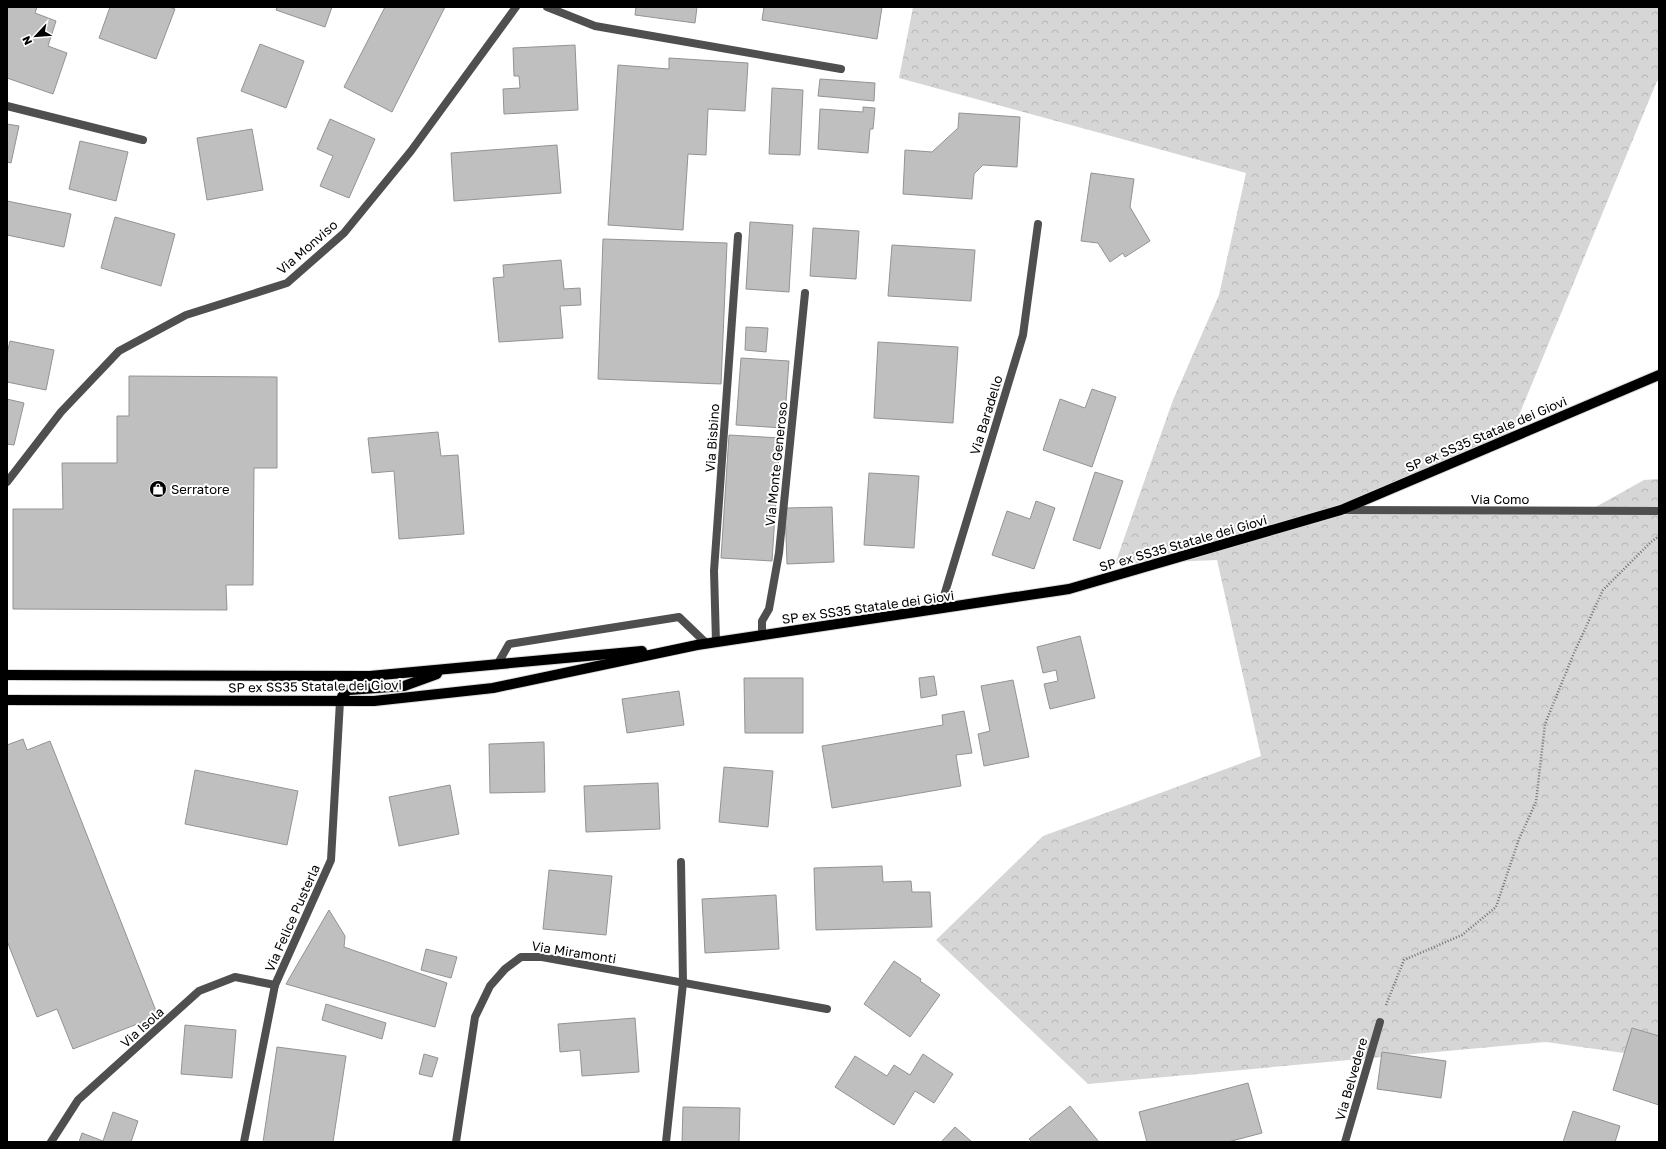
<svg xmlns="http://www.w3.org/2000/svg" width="1666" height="1149" viewBox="0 0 1666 1149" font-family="'Golos Text',sans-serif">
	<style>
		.forest { fill: url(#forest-crowns) }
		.building { fill: #bfbfbf; stroke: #939393 }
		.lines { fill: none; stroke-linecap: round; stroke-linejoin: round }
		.primary-casing { stroke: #dbdbdb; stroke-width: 12 }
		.path { stroke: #717171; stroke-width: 2.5; stroke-dasharray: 1 2; stroke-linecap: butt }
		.service { stroke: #4f4f4f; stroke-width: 8 }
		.minor { stroke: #4f4f4f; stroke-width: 8 }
		.primary { stroke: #000; stroke-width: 10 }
		.labels { text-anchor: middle; stroke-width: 4; stroke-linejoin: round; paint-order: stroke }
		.street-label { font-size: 13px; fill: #000; stroke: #fff }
		.poi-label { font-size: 13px; fill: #000; stroke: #fff; text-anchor: start }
	</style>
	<defs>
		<pattern id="forest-crowns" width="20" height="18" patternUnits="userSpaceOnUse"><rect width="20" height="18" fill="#d6d6d6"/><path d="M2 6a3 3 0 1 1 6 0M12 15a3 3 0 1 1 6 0" fill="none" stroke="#b6b6b6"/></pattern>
	</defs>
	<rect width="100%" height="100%" fill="#fff"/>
	<!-- forest -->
	<path class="forest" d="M913 7H1659V81H1657L1510 437 1342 510 1592 509 1644 480 1659 479V1058L1546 1042 1088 1084 936 940 1043 836 1261 756 1217 560 1115 564 1173 400 1219 295 1246 173 899 78Z"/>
	<!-- building -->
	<g class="building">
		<path d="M7 7H37L35 13 56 21 48 46 67 53 53 94 7 78Z"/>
		<path d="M110 7H169L175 9 156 59 99 38Z"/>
		<path d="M277 7H332L325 27 276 10Z"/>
		<path d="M385 7H445L392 112 344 87Z"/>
		<path d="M636 7H697L695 23 635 15Z"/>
		<path d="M764 7H882L877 39 762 20Z"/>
		<path d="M260 44 304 61 286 108 241 91Z"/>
		<path d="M575 45 578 110 504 114 503 89 520 88 519 76H514L513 48Z"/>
		<path d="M669 58 748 63 745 111 708 109 706 155 688 154 683 230 608 225 618 65 669 69Z"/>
		<path d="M820 79 875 83 874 101 818 96Z"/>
		<path d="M772 88 803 90 800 155 769 154Z"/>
		<path d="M863 107 875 108 873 129H870L868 153 818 149 820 109 863 112Z"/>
		<path d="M959 113 1020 117 1017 167 983 165 974 174 972 199 903 194 905 150 932 152 958 128Z"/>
		<path d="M330 119 375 139 349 198 320 186 333 156 317 149Z"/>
		<path d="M7 124 19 126 11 163 7 162Z"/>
		<path d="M252 129 263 190 207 200 197 138Z"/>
		<path d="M80 141 128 152 116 201 69 189Z"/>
		<path d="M557 145 561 193 454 201 451 153Z"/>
		<path d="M1091 173 1134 179 1130 207 1150 241 1125 257 1123 253 1110 262 1098 243 1081 241Z"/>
		<path d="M7 201 71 214 64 247 7 235Z"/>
		<path d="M115 217 175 234 161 286 101 268Z"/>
		<path d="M750 222 793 225 789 292 746 289Z"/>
		<path d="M813 228 859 231 856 279 810 276Z"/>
		<path d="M603 239 727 243 721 384 598 379Z"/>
		<path d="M892 245 975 250 971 301 888 296Z"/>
		<path d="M561 260 564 289 580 288 581 305 560 306 563 338 499 342 493 278 504 277 503 265Z"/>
		<path d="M746 327 768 328 766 352 745 350Z"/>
		<path d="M10 341 54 350 46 390 7 382V354Z"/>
		<path d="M878 342 958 347 953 423 874 418Z"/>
		<path d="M741 358 789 361 784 428 736 425Z"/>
		<path d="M129 376 277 377V468H254L253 585H226L227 610 13 609V509H63L62 463H117V416H129Z"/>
		<path d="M1092 389 1116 397 1092 467 1043 450 1060 399 1085 408Z"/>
		<path d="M7 399 24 403 14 445 7 444Z"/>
		<path d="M438 432 441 456 458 455 464 534 399 539 394 471 372 473 368 438Z"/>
		<path d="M729 435 780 438 772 561 721 558Z"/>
		<path d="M1095 472 1123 481 1100 549 1073 540Z"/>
		<path d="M869 473 919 476 914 548 864 545Z"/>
		<path d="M1036 501 1055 508 1034 569 992 555 1007 511 1030 519Z"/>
		<path d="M832 507 834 562 787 564 785 508Z"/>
		<path d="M1080 636 1095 698 1050 709 1044 684 1058 681 1056 670 1043 673 1037 647Z"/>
		<path d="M934 676 937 695 921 698 919 678Z"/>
		<path d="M744 678H803V733H745Z"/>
		<path d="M1013 680 1029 757 984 766 978 734 990 731 981 686Z"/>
		<path d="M679 691 684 725 627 733 622 699Z"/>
		<path d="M964 711 972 753 956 755 961 786 832 808 822 746 943 725 942 715Z"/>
		<path d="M23 739 27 750 50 741 158 1016 73 1049 57 1009 37 1017 7 941V745Z"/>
		<path d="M544 742 545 792 490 793 489 744Z"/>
		<path d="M724 767 773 771 768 827 719 822Z"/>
		<path d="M195 770 298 791 287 845 185 824Z"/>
		<path d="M658 783 660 829 586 832 584 786Z"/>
		<path d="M450 785 459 834 399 846 389 797Z"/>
		<path d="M882 866 883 882 911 881 912 892H930L932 927 816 930 814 868Z"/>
		<path d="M549 870 612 876 606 935 543 929Z"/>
		<path d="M776 895 779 949 705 953 702 899Z"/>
		<path d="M329 910 345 936 344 947 447 983 435 1027 286 984Z"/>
		<path d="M426 949 457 957 451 978 421 970Z"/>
		<path d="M894 961 921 979 920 981 940 995 910 1037 864 1004Z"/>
		<path d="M326 1004 386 1023 382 1039 322 1020Z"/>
		<path d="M635 1018 639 1072 582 1076 580 1050 560 1052 558 1024Z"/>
		<path d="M185 1025 236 1030 232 1078 181 1074Z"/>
		<path d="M1632 1028 1659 1036V1105L1613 1090Z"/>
		<path d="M277 1047 346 1056 333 1142H263Z"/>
		<path d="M1382 1052 1446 1061 1441 1098 1377 1089Z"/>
		<path d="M424 1054 438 1058 432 1077 419 1074Z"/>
		<path d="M923 1054 953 1074 934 1103 915 1091 894 1125 835 1087 855 1056 887 1076 894 1065 910 1075Z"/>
		<path d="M1248 1083 1262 1133 1228 1142H1147L1139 1112Z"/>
		<path d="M1070 1106 1099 1142H1032L1029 1139Z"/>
		<path d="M683 1107 740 1108 739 1142H682Z"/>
		<path d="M1573 1111 1620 1126 1615 1142H1563Z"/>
		<path d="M113 1112 138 1121 131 1142H79L82 1133 103 1141Z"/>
		<path d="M955 1127 972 1142H941Z"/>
	</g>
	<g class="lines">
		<!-- primary casing -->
		<g class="primary-casing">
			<g id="primary">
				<path d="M7 675 370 676 642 651"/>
				<path d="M7 700 374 701 493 688 697 645 1069 589 1341 510 1659 375"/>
				<path d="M340 701 344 693 349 690 404 686 437 674"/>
			</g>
		</g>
		<!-- path -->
		<path class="path" d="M1386 1005 1404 960 1462 935 1496 907 1519 839 1536 802 1545 724 1574 653 1603 590 1651 542 1659 536"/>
		<!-- service -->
		<path class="service" d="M497 665 509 644 679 617 707 644"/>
		<!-- minor -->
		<g class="minor">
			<path d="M547 7 595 26 841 69"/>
			<path d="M7 106 143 140"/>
			<path d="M7 482 61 412 119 351 186 315 287 283 344 233 411 151 516 7"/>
			<path d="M1344 510 1659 511"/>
			<path d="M940 609 1023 335 1038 224"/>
			<path d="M762 635V621L769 609 779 553 805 293"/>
			<path d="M716 642 714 571 738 236"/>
			<path d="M51 1142 78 1100 199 991 235 977 275 985"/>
			<path d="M244 1142 275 985 331 860 340 701"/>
			<path d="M456 1142 475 1017 490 986 505 969 521 957H542L827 1009"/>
			<path d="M666 1142 683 983 681 862"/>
			<path d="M1345 1142 1380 1022"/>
		</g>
		<!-- primary -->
		<use href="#primary" class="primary"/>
	</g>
	<!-- icons -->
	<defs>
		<g id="shop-disc" transform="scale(0.9)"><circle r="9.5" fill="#000" stroke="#fff"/><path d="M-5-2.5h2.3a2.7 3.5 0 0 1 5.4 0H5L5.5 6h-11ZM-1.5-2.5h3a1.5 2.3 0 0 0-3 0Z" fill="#fff"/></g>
	</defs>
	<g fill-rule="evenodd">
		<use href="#shop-disc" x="158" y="489"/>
	</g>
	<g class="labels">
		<!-- street labels -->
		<g class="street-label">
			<text transform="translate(307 247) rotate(-41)" y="5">Via Monviso</text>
			<text transform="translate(986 415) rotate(-73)" y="5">Via Baradello</text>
			<text transform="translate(1486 434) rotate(-23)" y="5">SP ex SS35 Statale dei Giovi</text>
			<text transform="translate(712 438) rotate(-86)" y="5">Via Bisbino</text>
			<text transform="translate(776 464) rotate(-84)" y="5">Via Monte Generoso</text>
			<text x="1500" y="504">Via Como</text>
			<text transform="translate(1183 543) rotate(-16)" y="5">SP ex SS35 Statale dei Giovi</text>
			<text transform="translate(868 607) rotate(-8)" y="5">SP ex SS35 Statale dei Giovi</text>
			<text transform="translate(315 686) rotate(-1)" y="5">SP ex SS35 Statale dei Giovi</text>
			<text transform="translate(292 918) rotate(-66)" y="5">Via Felice Pusterla</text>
			<text transform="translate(574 952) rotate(9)" y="5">Via Miramonti</text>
			<text transform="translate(142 1027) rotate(-42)" y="5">Via Isola</text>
			<text transform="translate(1351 1079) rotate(-74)" y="5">Via Belvedere</text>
		</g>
		<!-- poi labels -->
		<g class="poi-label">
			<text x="171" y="494">Serratore</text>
		</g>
	</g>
	<!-- border -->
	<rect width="1666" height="1149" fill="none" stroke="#000000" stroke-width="16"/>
	<!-- north arrow -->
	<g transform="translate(36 36) rotate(244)" stroke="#ffffff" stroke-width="3" paint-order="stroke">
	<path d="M0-3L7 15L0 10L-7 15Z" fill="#000000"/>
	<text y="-6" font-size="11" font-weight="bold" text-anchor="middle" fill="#000000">N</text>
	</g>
</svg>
